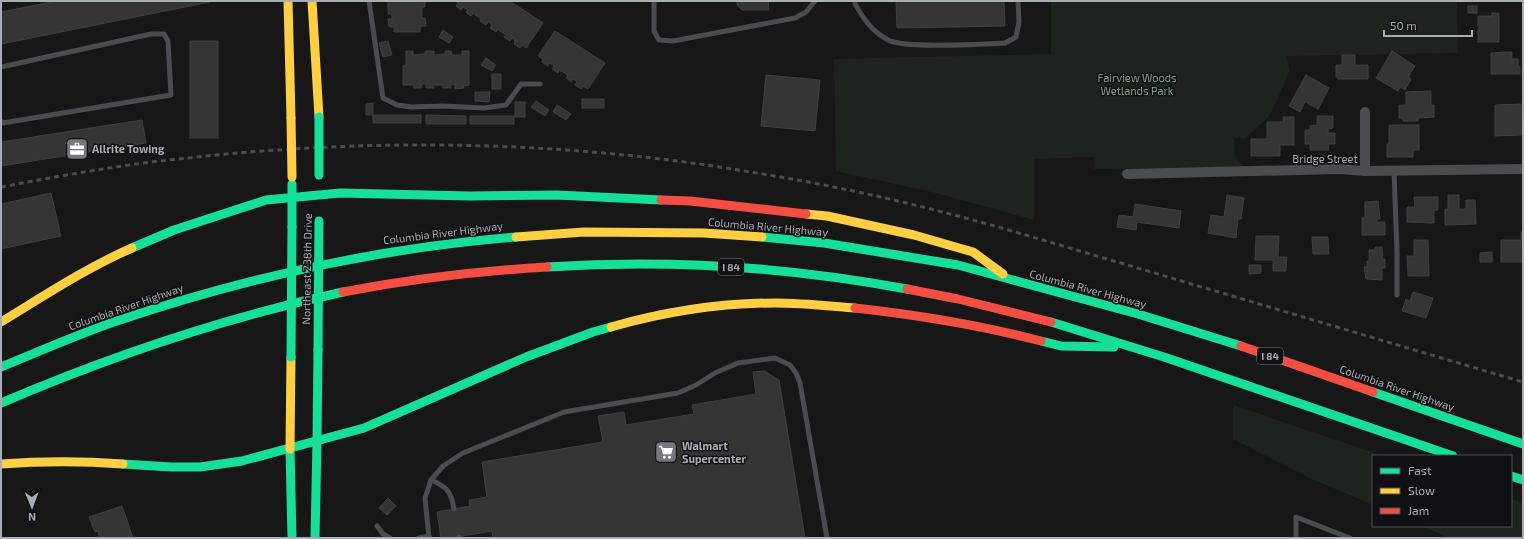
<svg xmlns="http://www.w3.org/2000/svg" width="1524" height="539" viewBox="0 0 1524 539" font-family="'Exo 2',sans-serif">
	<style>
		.green { fill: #1d241e }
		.building { fill: #353536; stroke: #3f4043 }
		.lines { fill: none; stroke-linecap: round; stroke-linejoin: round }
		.lane { stroke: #4b4c50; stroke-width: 5 }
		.street { stroke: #4b4c50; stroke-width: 10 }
		.fast { stroke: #16e098; stroke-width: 9 }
		.slow { stroke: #ffcf43; stroke-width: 9 }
		.jam { stroke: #f24e42; stroke-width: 9 }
		.rail { stroke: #4b4c4f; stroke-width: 3; stroke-dasharray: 5 4; stroke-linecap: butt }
		.fast-bridge { stroke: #16e098; stroke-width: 9 }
		.slow-bridge { stroke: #ffcf43; stroke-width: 9 }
		.labels { text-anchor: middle; stroke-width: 3; stroke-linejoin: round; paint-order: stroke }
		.shield { fill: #111113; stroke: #7b7e86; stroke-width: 1 }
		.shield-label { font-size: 10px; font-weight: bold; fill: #a8adb8 }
		.park-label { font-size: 11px; fill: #7fa381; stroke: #111113 }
		.poi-label { font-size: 11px; font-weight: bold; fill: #a8adb8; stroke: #111113; text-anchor: start }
		.street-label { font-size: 11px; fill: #a8adb8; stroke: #111113 }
	</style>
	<rect width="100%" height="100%" fill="#171717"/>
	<!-- green -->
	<g class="green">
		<path d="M1051 1H1457L1458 53 1286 56 1290 70 1274 107 1269 116 1246 138H1234V154L1243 167 1094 169 1093 157 1034 159V220L936 193 836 171 834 59 1051 54Z"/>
		<path d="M1233 405 1383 456H1373V505L1312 479 1233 439Z"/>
		<path d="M1511 499 1523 503V538H1449L1422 526H1511Z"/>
	</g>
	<!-- building -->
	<g class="building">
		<path d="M56 1H210V2L1 44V12Z"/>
		<path d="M388 1H425V7H422V18H425L426 26H420V32H394V27H389L388 19H392V14H388Z"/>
		<path d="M455 1H510L543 23 526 48 522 45 520 48 514 44 515 41 512 38 510 41 504 37 506 35 497 29 496 32 490 28 492 25 488 22 486 25 480 21 481 19 473 13 471 16 466 12 468 10 463 7 461 10 456 6 458 3Z"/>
		<path d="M737 1H768L769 10H742L737 5Z"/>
		<path d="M896 1H1004L1005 26 897 28Z"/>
		<rect x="1468" y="6" width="9" height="7"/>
		<path d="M1492 13H1499V42H1478V16H1492Z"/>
		<path d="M443 30 453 37 449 43 439 37Z"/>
		<path d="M555 31 605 63 588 89 583 86 581 89 575 85 577 81 573 79 571 82 566 78 568 75 559 70 558 73 552 69 554 66 550 63 548 66 542 62 543 59 538 56Z"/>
		<rect x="190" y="41" width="28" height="97"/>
		<path d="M388 41 392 55 383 57 379 43Z"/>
		<path d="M406 51H413V55L425 54V51H434V55L445 54V51H451L452 55H462V51H469V85L463 86 464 88 455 89V84L451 85V88H443V85H433L434 88H426V84H422L421 88H414V85H403V66H406Z"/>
		<path d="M1392 51 1415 66 1408 77 1411 79 1405 90 1400 87 1398 91 1376 78Z"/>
		<path d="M1505 52H1512V59H1518V67H1520V74H1491V53Z"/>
		<path d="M1342 55H1355V65H1368V79H1338V77H1336V65H1342Z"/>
		<path d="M486 58 496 65 492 71 481 65Z"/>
		<rect x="492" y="74" width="9" height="15"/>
		<path d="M766 75 820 80 815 131 761 126Z"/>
		<path d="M1306 75 1329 88 1318 109 1305 102 1300 112 1289 106Z"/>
		<path d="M1431 91V105H1434V117L1418 118V121H1403V118H1399V105H1406V92Z"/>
		<path d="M475 92H490L489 102 475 101Z"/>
		<rect x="582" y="99" width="22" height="9"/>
		<path d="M536 101 549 110 545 116 531 107Z"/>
		<rect x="515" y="102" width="10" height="15"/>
		<path d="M373 103V115H366V104Z"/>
		<path d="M1521 104V116H1523V133H1521V135L1495 136V105Z"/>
		<path d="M557 105 571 114 566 120 553 112Z"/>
		<rect x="373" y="115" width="48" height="8"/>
		<path d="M426 115 466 116V124H426Z"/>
		<rect x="470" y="116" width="44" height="8"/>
		<path d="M1317 116H1333V128L1328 129V133H1335V144H1328L1329 150H1310V144H1305V130H1310V126L1317 125Z"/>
		<path d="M1283 117H1294V145H1280V156H1251V139H1267V122H1284Z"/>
		<path d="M142 120 146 143 1 166V142Z"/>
		<path d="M1389 125H1419V150H1413V157H1387V144H1389Z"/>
		<path d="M51 193 61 236 1 249V204Z"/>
		<path d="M1227 195 1244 198 1241 219H1238L1236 238 1208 233 1211 215 1224 217Z"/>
		<path d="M1448 195H1459V209H1466V200H1475L1476 224 1445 225V209H1448Z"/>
		<path d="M1414 197H1438V210H1434V223L1407 222V207H1415Z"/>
		<path d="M1378 201 1380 219H1377V222H1385V235H1362V218H1365V202Z"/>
		<path d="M1135 204 1181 211 1179 228 1137 222 1136 230 1117 227 1119 215 1133 217Z"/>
		<path d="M1521 232H1523V262H1501V240H1521Z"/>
		<path d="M1256 236H1279L1278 257H1287L1286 271H1273V260H1255Z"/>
		<path d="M1312 237H1328L1329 254H1313Z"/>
		<path d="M1414 240H1428L1429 276H1408L1407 256H1414Z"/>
		<path d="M1375 247H1382L1383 259H1385V268H1382V280L1366 279 1364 267H1367V261H1369V250H1375Z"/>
		<path d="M1492 252V262H1480V253Z"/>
		<path d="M1249 265H1261V273L1249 274Z"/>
		<path d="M1413 292 1433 298 1426 318 1402 311 1406 299 1410 301Z"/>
		<path d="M764 371 779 380 805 538H493L492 531 451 538H441L437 512 470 506 469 500 487 497 482 462 603 442 598 416 624 412 626 425 694 414 692 405 756 394 753 372Z"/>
		<path d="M388 498 396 506 387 515 379 508Z"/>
		<path d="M122 506 133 538H98L99 537 98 531 95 532 89 517Z"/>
	</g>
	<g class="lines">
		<!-- lane -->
		<g class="lane">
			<path d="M369 1 383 98 397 105 411 107 443 106 484 108 506 105 521 84H540"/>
			<path d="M654 1V31L659 40 673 41 795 18 806 12 815 1"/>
			<path d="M855 1V4C865 21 871 30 888 40 905 49 982 44 1005 43L1016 37 1019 22 1018 1"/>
			<path d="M1 67 151 34H164L168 41 171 95 3 123 1 121"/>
			<path d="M1394 171 1397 251V295"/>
			<path d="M431 480C447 487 451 491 454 509"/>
			<path d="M377 526 383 534 390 538"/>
			<path d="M459 537V538"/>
			<path d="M419 538 429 536"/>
			<path d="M429 538 425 498 431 480 443 466 463 453 564 412 678 393 696 385 715 373 738 363 775 358 790 365 796 373 800 383 827 538"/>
			<path d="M1296 538V517L1350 538"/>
		</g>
		<!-- street -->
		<g class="street">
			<path d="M1365 112V171"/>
			<path d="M1127 174 1340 169 1365 171 1523 169"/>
		</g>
		<!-- fast -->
		<g class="fast">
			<path d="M292 184V227"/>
			<path d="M762 237 824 243 958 265 1138 314 1241 346"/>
			<path d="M132 248 174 230 266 200 340 193 470 196 557 195 661 200"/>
			<path d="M547 267C667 259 789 267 907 289"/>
			<path d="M1051 322 1164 357 1453 456"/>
			<path d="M1041 341 1061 346 1114 347"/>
			<path d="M1 367C38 352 76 335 114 322 244 278 379 248 516 237"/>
			<path d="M1373 392 1523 444"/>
			<path d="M1 403C113 355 223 318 343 292"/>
			<path d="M317 441 318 350"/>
			<path d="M290 449 292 538"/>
			<path d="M123 464 171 467H200L242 461 364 428 526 357 593 332 611 327"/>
			<path d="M1511 476 1523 480"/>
			<path d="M315 538 317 441"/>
		</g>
		<!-- slow -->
		<g class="slow">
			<path d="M288 1 291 118"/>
			<path d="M312 1 319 117"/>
			<path d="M806 214 827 216 914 235 973 252 1003 274"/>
			<path d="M516 237 584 232 704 233 762 237"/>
			<path d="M1 322C44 296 86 268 132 248"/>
			<path d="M611 327C664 312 721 303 775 303 802 303 829 306 855 308"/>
			<path d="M290 449 291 357"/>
			<path d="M1 464C42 461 82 461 123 464"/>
		</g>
		<!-- jam -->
		<g class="jam">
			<path d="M661 200 690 201 806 214"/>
			<path d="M907 289 958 299 1051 322"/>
			<path d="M343 292C410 279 478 271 547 267"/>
			<path d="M855 308C918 315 980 325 1041 341"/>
			<path d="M1241 346 1373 392"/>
		</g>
		<!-- rail -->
		<path class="rail" d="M1 187C60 176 119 165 178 159 372 137 570 140 762 174 819 183 875 195 931 209 979 221 1026 235 1073 249 1223 293 1373 338 1523 382"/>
		<!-- fast-bridge -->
		<g class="fast-bridge">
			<path d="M319 117V175"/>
			<path d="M318 350 319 221"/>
			<path d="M291 357 292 227"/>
		</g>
		<!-- slow-bridge -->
		<path class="slow-bridge" d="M291 118 292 177"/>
	</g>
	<!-- icons -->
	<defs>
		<g id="office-square" transform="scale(1.15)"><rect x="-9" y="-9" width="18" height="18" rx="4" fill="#757880" stroke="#111113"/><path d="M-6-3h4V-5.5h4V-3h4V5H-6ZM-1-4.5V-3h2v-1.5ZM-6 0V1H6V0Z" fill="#fff"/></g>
		<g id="supermarket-square" transform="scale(1.15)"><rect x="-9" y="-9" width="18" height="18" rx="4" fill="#757880" stroke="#111113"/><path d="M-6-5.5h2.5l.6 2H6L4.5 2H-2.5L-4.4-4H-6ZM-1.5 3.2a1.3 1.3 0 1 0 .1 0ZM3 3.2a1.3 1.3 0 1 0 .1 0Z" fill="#fff"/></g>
	</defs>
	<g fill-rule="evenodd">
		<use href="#office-square" x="77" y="149"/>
		<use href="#supermarket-square" x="666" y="452"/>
	</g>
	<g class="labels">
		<!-- shield labels -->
		<g class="shield">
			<rect x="718" y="259" width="26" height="16" rx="3"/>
			<rect x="1257" y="348" width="26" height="16" rx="3"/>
		</g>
		<g class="shield-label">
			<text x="731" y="271">I 84</text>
			<text x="1270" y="360">I 84</text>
		</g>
		<!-- park labels -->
		<g class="park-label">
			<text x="1137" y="82">Fairview Woods<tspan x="1137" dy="13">Wetlands Park</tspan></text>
		</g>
		<!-- poi labels -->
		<g class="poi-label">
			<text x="92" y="153">Allrite Towing</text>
			<text x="682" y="450">Walmart<tspan x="682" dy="13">Supercenter</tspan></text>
		</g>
		<!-- street labels -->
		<g class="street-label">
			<text x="1325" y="163">Bridge Street</text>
			<text transform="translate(768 227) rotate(5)" y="4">Columbia River Highway</text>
			<text transform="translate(443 233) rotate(-7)" y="4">Columbia River Highway</text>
			<text transform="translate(307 269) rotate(-89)" y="4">Northeast 238th Drive</text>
			<text transform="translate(1088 289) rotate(15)" y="4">Columbia River Highway</text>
			<text transform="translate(126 307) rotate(-19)" y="4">Columbia River Highway</text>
			<text transform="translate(1397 388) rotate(19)" y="4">Columbia River Highway</text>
		</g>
	</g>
	<!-- border -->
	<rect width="1524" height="539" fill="none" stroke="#a8adb8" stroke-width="4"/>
	<!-- legend -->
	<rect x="1372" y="455" width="140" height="72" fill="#111113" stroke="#4d4f55"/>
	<rect x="1380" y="468" width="20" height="6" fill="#16e098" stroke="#4d4f55"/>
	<text x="1408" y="475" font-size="12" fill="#a8adb8">Fast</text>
	<rect x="1380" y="488" width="20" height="6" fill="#ffcf43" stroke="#4d4f55"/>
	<text x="1408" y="495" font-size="12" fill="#a8adb8">Slow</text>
	<rect x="1380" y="508" width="20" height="6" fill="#f24e42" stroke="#4d4f55"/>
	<text x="1408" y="515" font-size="12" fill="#a8adb8">Jam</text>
	<!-- north arrow -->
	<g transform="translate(32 507) rotate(179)" stroke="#111113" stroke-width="3" paint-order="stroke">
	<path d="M0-3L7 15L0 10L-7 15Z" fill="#a8adb8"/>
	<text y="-6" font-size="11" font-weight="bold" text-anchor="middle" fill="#a8adb8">N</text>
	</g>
	<!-- scale -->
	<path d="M1384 30v6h88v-6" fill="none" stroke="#a8adb8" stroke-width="2"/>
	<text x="1390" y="30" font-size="12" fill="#a8adb8" stroke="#111113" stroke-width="3" paint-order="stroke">50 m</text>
</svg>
